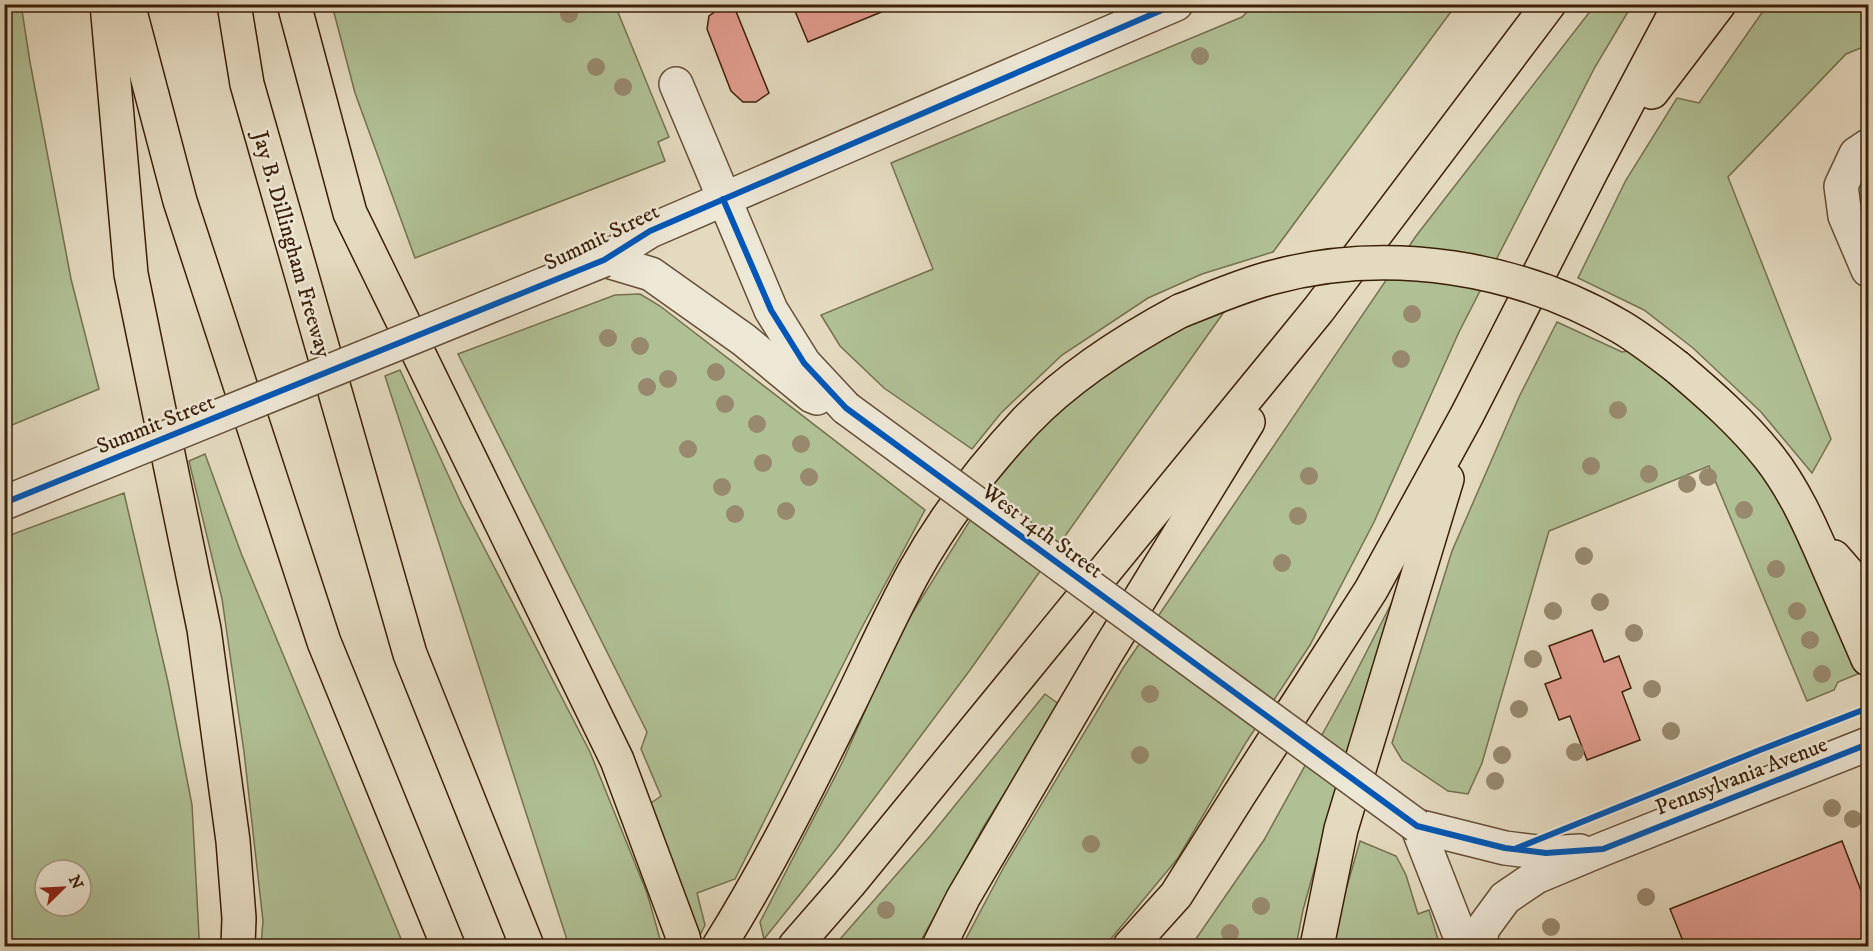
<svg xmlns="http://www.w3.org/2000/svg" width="1873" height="951" viewBox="0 0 1873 951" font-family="'IM FELL DW Pica',serif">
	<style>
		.green { fill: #b0c095; stroke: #76704e; stroke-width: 1.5; fill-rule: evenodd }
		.building { fill: #e39d90; stroke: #3c1f07; stroke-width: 1.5 }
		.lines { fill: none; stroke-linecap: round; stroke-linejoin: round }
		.minor-casing { stroke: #664e35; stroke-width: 36 }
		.highway-casing { stroke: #3c1f07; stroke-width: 36 }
		.minor { stroke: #ede7d6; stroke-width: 33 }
		.highway { stroke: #e4dac0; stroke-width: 33 }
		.minor-bridge-casing { stroke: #664e35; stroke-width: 36; stroke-linecap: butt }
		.highway-bridge-casing { stroke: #3c1f07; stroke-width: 36; stroke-linecap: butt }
		.minor-bridge { stroke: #ede7d6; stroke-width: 33 }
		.highway-bridge { stroke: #e4dac0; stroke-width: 33 }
		.cycleway-casing { stroke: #ede7d6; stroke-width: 10 }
		.cycleway { stroke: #0057b8; stroke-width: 6 }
		.tree { fill: #98896e }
		.labels { text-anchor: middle; stroke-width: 5; stroke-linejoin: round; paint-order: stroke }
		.street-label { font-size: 22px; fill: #3c1f07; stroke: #ede7d6 }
	</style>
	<rect width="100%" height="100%" fill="#e4dac0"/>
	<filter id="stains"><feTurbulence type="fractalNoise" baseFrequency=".00333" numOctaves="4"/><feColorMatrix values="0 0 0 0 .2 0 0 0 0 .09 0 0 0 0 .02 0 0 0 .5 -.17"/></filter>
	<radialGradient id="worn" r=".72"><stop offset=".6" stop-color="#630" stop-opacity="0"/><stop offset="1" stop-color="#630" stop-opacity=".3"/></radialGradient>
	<!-- green -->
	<g class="green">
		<path d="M21 4 30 62 71 279 99 389 5 428 4 5Z"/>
		<path d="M1255 4 1456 5 1273 252 1202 274 1148 298 1062 355 1001 413 972 449 884 388 840 346 821 315 933 269 891 163 1242 17Z"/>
		<path d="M1768 4 1868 5V45L1846 54 1728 177 1831 439 1812 473 1761 412 1693 348 1644 310 1578 278 1626 180 1677 98 1699 103Z"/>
		<path d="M332 5H615L669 137 658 142 665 161 415 258 355 93Z"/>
		<path d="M1595 5H1632L1595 67 1459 332 1374 522 1310 645 1245 744 1178 858 1105 946H962L1005 865 1123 668 1416 236Z"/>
		<path d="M640 294 660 306 925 510 860 631 735 879 697 893 705 925 698 939 651 803 661 796 641 749 647 732 458 354 615 295Z"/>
		<path d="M1224 312 970 670 837 848 764 939 760 922 843 761 898 636 999 474 1042 425 1102 370 1158 337Z"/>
		<path d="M1557 322 1622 352 1629 351 1719 417 1777 494 1860 673 1838 682 1834 690 1807 701 1709 466 1549 531 1482 763 1468 794 1448 791 1402 760 1392 743 1452 551 1519 397Z"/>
		<path d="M400 370 461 503 590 752 647 893 662 946H569L385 376Z"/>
		<path d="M205 454 241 553 404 946H261L263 921 244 752 222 599 189 461Z"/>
		<path d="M124 493 168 682 192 805 199 936 198 946H5V537ZM45 870H81V906H45Z"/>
		<path d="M1408 571 1357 717 1303 910 1296 946H1191L1264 840 1350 684Z"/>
		<path d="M1045 694 1060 705 984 826 918 946H834L931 835Z"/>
		<path d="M1360 841 1396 856 1406 875 1418 914 1429 910 1440 946H1334L1339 914Z"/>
	</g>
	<!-- building -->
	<g class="building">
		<path d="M792 4H901L808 42Z"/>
		<path d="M722 7 735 9 769 93 756 102H743L731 91 707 29 709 16Z"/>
		<path d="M1592 630 1604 662 1619 656 1631 688 1622 692 1640 740 1587 760 1570 716 1559 720 1545 684 1561 678 1549 646Z"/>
		<path d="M1842 841 1868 909V946H1685L1670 909Z"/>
	</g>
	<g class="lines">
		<!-- minor casing -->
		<g class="minor-casing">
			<g id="minor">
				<path d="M676 84 771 310 804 363 846 408"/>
				<path d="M1868 146 1856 154 1841 186 1845 216 1868 270"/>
				<path d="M604 260 650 231 1176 4"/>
				<path d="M604 260 651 274 744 340 812 396 817 398"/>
				<path d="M1417 826 1505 848 1546 853 1580 851"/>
				<path d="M1417 826 1464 946"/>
				<path d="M1479 946 1483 928 1505 898 1536 877 1603 849 1868 744"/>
			</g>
		</g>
		<!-- highway casing -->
		<g class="highway-casing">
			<g id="highway">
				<path d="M107 4 131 274 204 629 233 841 239 918 238 946"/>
				<path d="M128 4 180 201 324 642 448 946"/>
				<path d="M234 4 247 84 410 654 527 946"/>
				<path d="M294 4 350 213 617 760 683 937 685 946"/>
				<path d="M1652 92 1719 4"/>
				<path d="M1677 367C1710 395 1742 423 1769 457 1794 489 1810 525 1826 562 1840 594 1854 627 1868 659"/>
				<path d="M1834 557 1868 596"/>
				<path d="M719 946C768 868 809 785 850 702 871 659 891 614 914 572 944 518 983 467 1025 422 1069 376 1124 341 1180 311"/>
				<path d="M795 946 849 884 1319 309 1549 4"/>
				<path d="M939 946 963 898 1106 654 1248 422"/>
				<path d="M1130 946 1176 895 1239 795 1371 590 1467 415 1592 170 1680 4"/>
				<path d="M1317 946 1341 829 1447 479"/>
			</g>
		</g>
		<!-- minor -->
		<use href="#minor" class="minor"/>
		<!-- highway -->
		<use href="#highway" class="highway"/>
		<!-- minor-bridge casing -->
		<g class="minor-bridge-casing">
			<g id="minor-bridge">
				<path d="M846 408 1417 826"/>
				<path d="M4 503 604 260"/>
			</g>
		</g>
		<!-- highway-bridge casing -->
		<g class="highway-bridge-casing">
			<path id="highway-bridge" d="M1180 311C1211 299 1242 285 1274 277 1389 246 1519 267 1621 327 1641 339 1659 353 1677 367"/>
		</g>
		<!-- minor-bridge -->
		<use href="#minor-bridge" class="minor-bridge"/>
		<!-- highway-bridge -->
		<use href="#highway-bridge" class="highway-bridge"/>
		<!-- cycleway casing -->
		<g class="cycleway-casing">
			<g id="cycleway">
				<path d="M723 199 771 310 804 363 846 408 1417 826 1505 848 1546 853 1603 849 1868 744"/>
				<path d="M4 503 604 260 650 231 1176 4"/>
				<path d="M1517 848 1760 750 1868 708"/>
			</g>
		</g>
		<!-- cycleway -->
		<use href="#cycleway" class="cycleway"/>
	</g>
	<!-- trees -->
	<g class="tree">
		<circle cx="569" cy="14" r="9"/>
		<circle cx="1200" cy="56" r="9"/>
		<circle cx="596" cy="67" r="9"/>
		<circle cx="623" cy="87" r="9"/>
		<circle cx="1412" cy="314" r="9"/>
		<circle cx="608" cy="338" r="9"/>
		<circle cx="640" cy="346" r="9"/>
		<circle cx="1401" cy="359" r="9"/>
		<circle cx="716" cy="372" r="9"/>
		<circle cx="668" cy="379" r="9"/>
		<circle cx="647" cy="387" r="9"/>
		<circle cx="725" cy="404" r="9"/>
		<circle cx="1618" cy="410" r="9"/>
		<circle cx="757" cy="424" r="9"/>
		<circle cx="801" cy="444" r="9"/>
		<circle cx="688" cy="449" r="9"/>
		<circle cx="763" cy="463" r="9"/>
		<circle cx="1591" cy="466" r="9"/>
		<circle cx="1649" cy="474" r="9"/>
		<circle cx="1309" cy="476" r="9"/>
		<circle cx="809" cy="477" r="9"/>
		<circle cx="1708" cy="477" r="9"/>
		<circle cx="1687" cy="484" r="9"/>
		<circle cx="722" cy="487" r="9"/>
		<circle cx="1744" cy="510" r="9"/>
		<circle cx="786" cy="511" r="9"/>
		<circle cx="735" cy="514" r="9"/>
		<circle cx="1298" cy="516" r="9"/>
		<circle cx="1584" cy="556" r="9"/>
		<circle cx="1282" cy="563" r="9"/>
		<circle cx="1776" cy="569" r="9"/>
		<circle cx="1600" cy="602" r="9"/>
		<circle cx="1553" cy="611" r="9"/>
		<circle cx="1797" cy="611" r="9"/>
		<circle cx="1634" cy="633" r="9"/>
		<circle cx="1810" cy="640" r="9"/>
		<circle cx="1533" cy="659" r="9"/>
		<circle cx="1822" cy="674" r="9"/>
		<circle cx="1652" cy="689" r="9"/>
		<circle cx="1150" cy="694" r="9"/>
		<circle cx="1519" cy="709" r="9"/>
		<circle cx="1671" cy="731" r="9"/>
		<circle cx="1575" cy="752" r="9"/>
		<circle cx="1140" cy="755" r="9"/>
		<circle cx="1502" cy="755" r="9"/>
		<circle cx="1495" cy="781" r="9"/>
		<circle cx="1832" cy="808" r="9"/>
		<circle cx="1853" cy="819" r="9"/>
		<circle cx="1091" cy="844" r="9"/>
		<circle cx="1646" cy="897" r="9"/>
		<circle cx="1261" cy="906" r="9"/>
		<circle cx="886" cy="910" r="9"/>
		<circle cx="1551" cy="927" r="9"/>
		<circle cx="1230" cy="933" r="9"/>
	</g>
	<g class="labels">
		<!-- street labels -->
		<g class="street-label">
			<text transform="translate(601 236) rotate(-26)" y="8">Summit Street</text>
			<text transform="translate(293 244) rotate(74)" y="8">Jay B. Dillingham Freeway</text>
			<text transform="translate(155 423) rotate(-22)" y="8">Summit Street</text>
			<text transform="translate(1043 530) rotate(36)" y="8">West 14th Street</text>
			<text transform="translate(1741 775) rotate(-21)" y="8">Pennsylvania Avenue</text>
		</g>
	</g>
	<!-- margin -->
	<rect width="1873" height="951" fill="none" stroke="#e4dac0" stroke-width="24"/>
	<rect x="6" y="6" width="1861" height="939" fill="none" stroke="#3c1f07" stroke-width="3"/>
	<rect x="12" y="12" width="1849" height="927" fill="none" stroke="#3c1f07" stroke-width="1.5"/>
	<!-- north arrow -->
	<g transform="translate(63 888) rotate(66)"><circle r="28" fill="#ede7d6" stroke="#a69783" stroke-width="1.5"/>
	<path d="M0-4.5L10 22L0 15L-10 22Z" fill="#8f2418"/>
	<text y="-9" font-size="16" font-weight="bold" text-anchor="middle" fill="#3c1f07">N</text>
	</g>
	<rect width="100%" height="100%" filter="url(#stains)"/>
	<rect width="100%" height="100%" fill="url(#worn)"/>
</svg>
